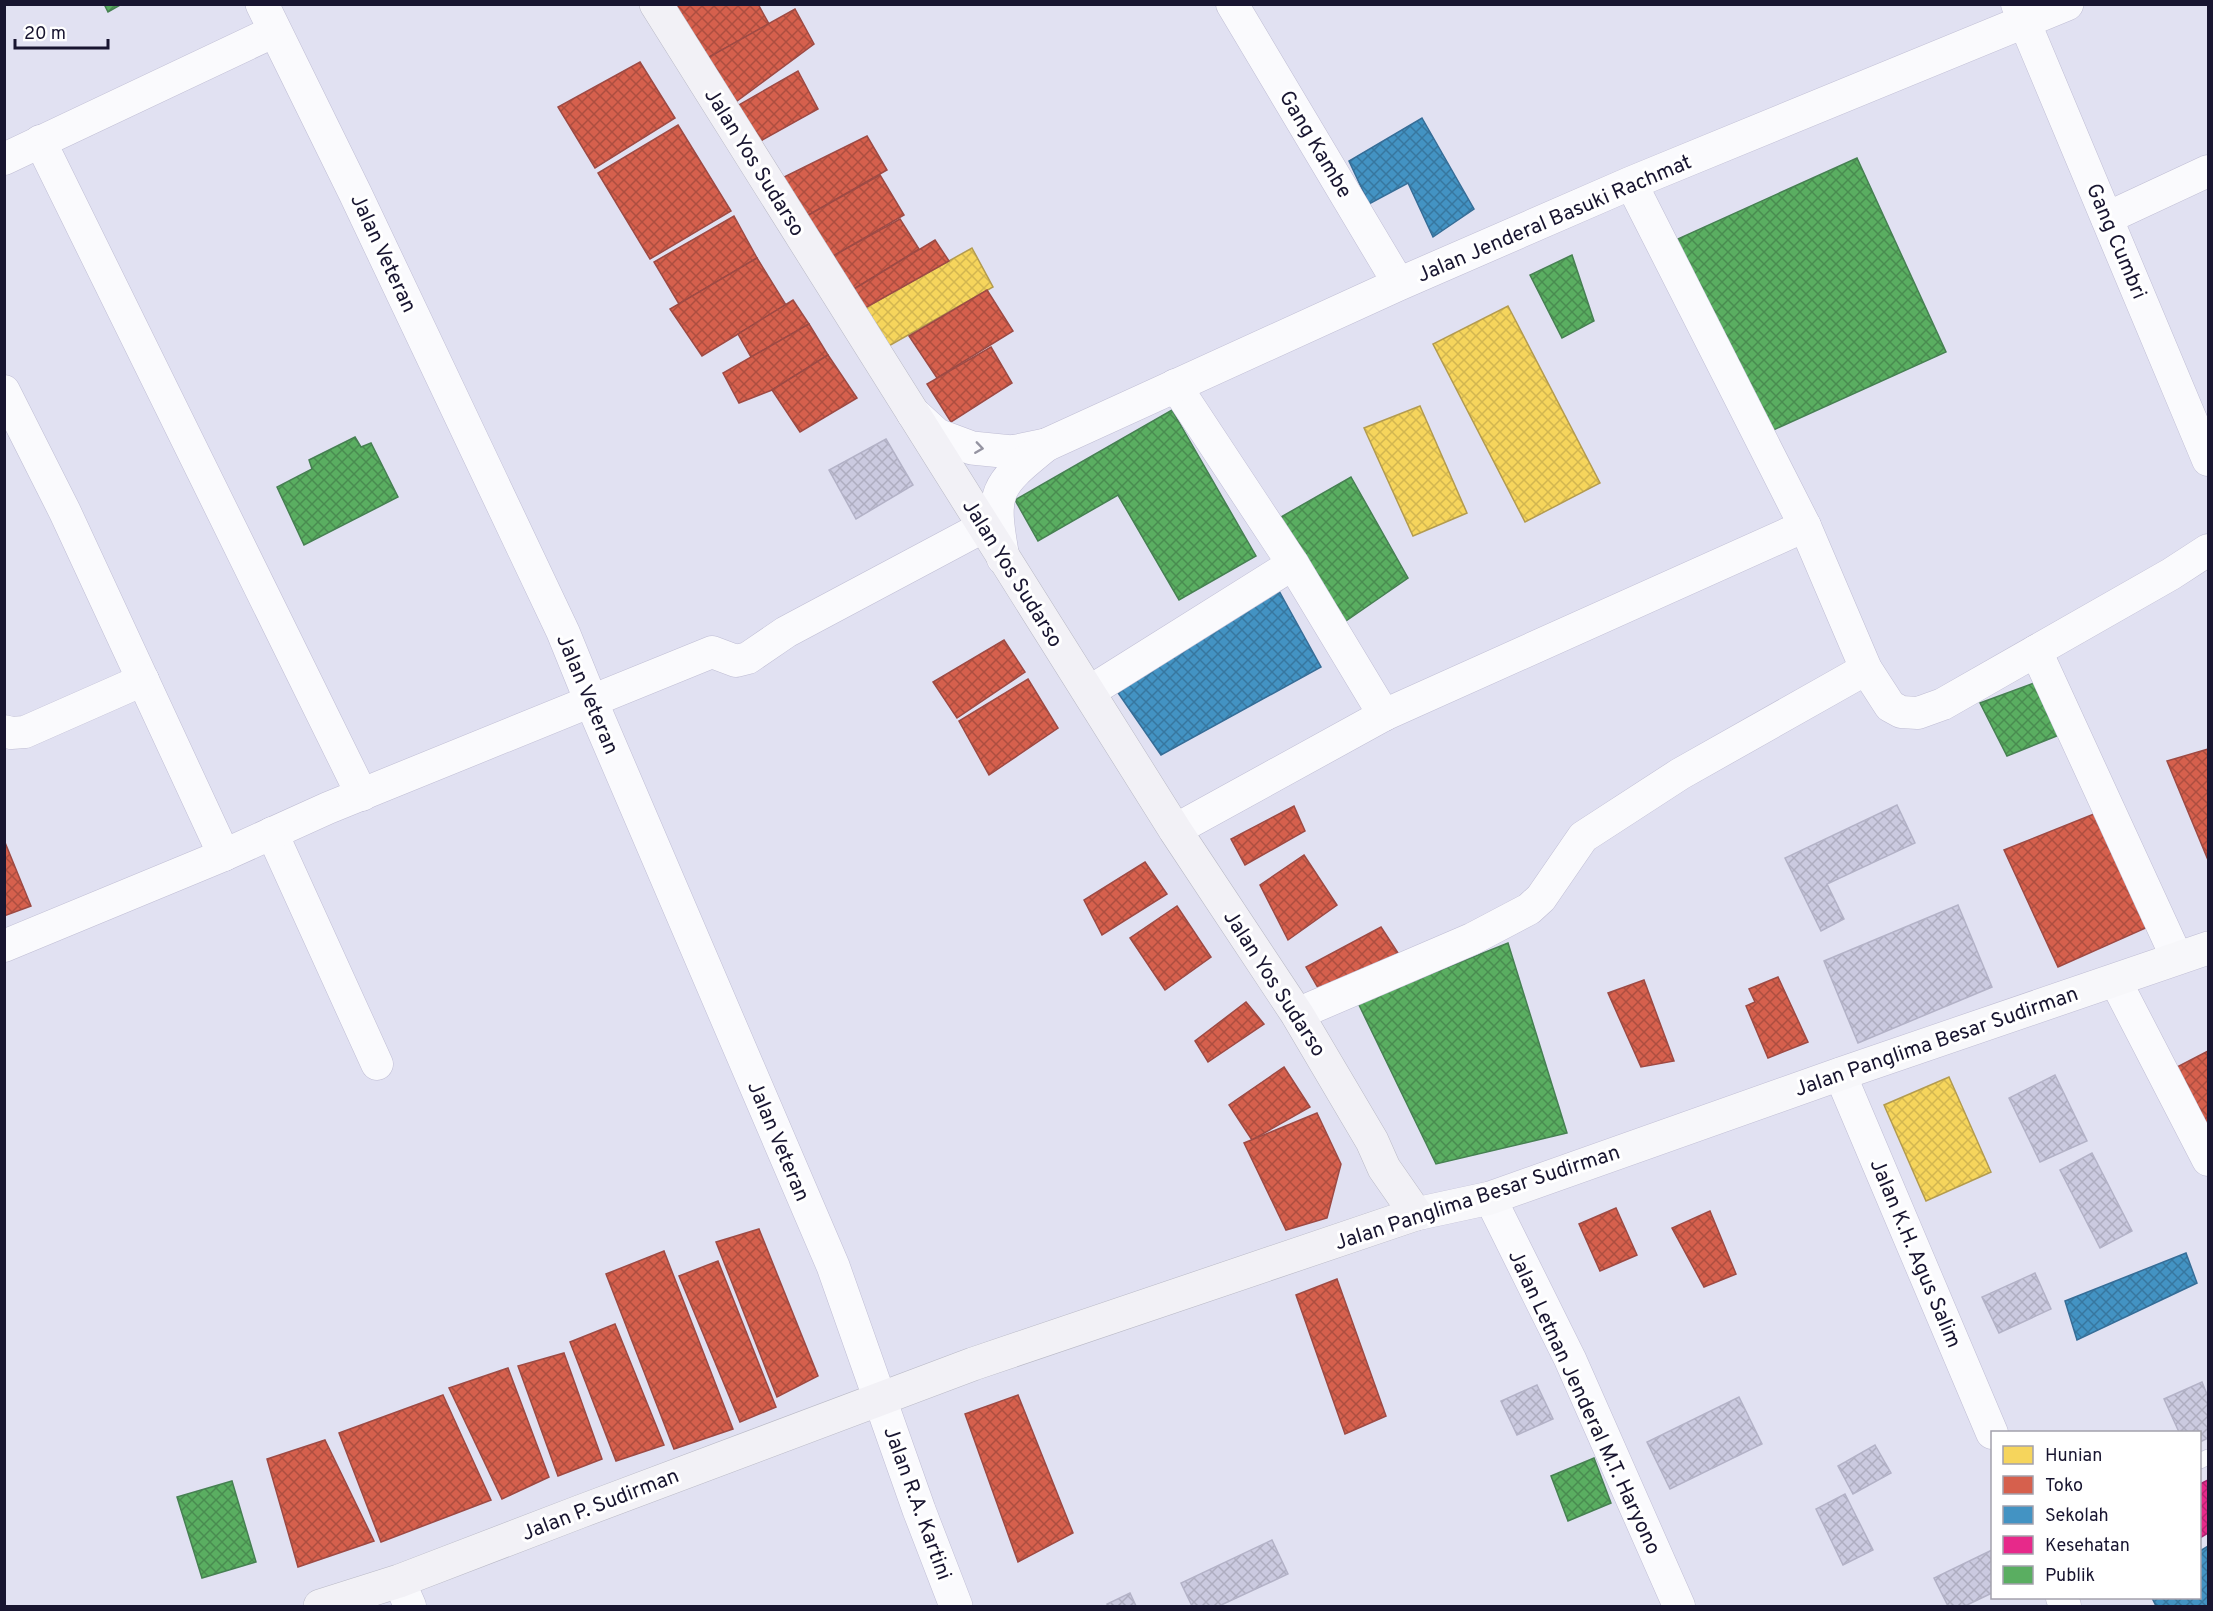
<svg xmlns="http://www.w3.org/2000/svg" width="2213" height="1611" viewBox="0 0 2213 1611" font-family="Overpass,sans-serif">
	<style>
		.homes { fill: url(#homes-cross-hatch); stroke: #b39b4f; stroke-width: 1.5 }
		.shops { fill: url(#shops-cross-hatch); stroke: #9d4a44; stroke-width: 1.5 }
		.schools { fill: url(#schools-cross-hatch); stroke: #366d97; stroke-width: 1.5 }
		.health { fill: url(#health-cross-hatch); stroke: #a9236f; stroke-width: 1.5 }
		.public { fill: url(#public-cross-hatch); stroke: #468052; stroke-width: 1.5 }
		.building { fill: url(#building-cross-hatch); stroke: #b3b2c7; stroke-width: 1.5 }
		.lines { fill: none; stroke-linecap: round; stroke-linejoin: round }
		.service-casing { stroke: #bfbdd4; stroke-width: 16 }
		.minor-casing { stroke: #bfbdd4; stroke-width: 33 }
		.tertiary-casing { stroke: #bfbdd4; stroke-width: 34 }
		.secondary-casing { stroke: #bfbdd4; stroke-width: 34 }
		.trunk-casing { stroke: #b9b9c6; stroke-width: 34 }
		.service { stroke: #fafafd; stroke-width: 15 }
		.minor { stroke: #fafafd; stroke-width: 32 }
		.tertiary { stroke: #fafafd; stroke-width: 33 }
		.secondary { stroke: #f7f7fa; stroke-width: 33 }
		.trunk { stroke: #f2f1f6; stroke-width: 33 }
		.oneway { stroke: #9493a1 }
		.labels { text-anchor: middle; stroke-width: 6; stroke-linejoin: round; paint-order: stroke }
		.street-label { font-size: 21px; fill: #181530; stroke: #fff }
	</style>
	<defs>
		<pattern id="homes-cross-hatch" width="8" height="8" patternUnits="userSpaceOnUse" patternTransform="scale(1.5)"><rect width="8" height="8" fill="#f6d55c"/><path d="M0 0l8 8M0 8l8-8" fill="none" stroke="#d2b650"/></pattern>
		<pattern id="shops-cross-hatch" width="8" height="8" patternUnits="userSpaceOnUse" patternTransform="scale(1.5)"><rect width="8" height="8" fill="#d6604d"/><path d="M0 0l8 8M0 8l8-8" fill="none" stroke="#ad4e40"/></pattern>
		<pattern id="schools-cross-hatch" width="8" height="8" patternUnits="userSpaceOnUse" patternTransform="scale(1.5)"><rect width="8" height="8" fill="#4393c3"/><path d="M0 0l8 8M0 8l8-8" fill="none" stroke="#37779f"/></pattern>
		<pattern id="health-cross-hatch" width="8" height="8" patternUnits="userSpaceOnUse" patternTransform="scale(1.5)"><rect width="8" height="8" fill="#e7298a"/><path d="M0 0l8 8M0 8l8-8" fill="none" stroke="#ba2271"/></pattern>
		<pattern id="public-cross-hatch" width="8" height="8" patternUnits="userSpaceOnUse" patternTransform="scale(1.5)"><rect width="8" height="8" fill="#5aae61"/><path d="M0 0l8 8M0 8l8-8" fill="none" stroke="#498c50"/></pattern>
		<pattern id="building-cross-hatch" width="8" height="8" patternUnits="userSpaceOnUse" patternTransform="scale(1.5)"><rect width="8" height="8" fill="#cbcae0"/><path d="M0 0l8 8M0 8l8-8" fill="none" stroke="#aeadc0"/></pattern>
	</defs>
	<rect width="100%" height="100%" fill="#e1e1f2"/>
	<!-- homes -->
	<g class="homes">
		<path d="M972 248 993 287 887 347 865 308Z"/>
		<path d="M1508 306 1600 483 1525 522 1433 344Z"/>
		<path d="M1420 406 1467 513 1413 536 1364 428Z"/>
		<path d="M1949 1077 1991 1172 1926 1201 1884 1105Z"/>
	</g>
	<!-- shops -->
	<g class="shops">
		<path d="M680 4H758L769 24 702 61 672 9Z"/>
		<path d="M795 9 814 44 729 107 702 61Z"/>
		<path d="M640 62 675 118 595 168 558 107Z"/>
		<path d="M798 71 818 109 757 143 737 106Z"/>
		<path d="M678 125 731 211 650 259 598 173Z"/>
		<path d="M867 136 887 170 805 217 782 178Z"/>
		<path d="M880 175 904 215 828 259 805 217Z"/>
		<path d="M734 216 757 258 679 304 654 262Z"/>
		<path d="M900 219 919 249 854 289 833 256Z"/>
		<path d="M935 240 949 261 865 308 854 289Z"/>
		<path d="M757 258 786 305 702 356 670 309Z"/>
		<path d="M987 290 1013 331 937 378 909 336Z"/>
		<path d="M793 300 809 324 751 357 738 334Z"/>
		<path d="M809 324 828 355 772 390 739 403 723 373Z"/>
		<path d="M991 347 1012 383 951 422 927 384Z"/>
		<path d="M828 355 857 398 800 432 772 390Z"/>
		<path d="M1004 640 1025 672 957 718 933 682Z"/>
		<path d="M1028 679 1058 728 989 775 959 721Z"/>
		<path d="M2208 749V860L2167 761Z"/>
		<path d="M1294 806 1305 831 1245 865 1231 839Z"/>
		<path d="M2094 814 2148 927 2058 967 2004 850Z"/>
		<path d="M4 840 31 906 4 916Z"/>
		<path d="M1304 855 1337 905 1288 940 1260 885Z"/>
		<path d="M1145 862 1167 894 1102 935 1084 900Z"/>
		<path d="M1177 906 1211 957 1165 990 1130 938Z"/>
		<path d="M1381 927 1398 953 1321 993 1306 967Z"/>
		<path d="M1778 977 1808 1042 1768 1058 1746 1006 1755 1002 1749 989Z"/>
		<path d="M1644 980 1674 1061 1641 1067 1608 993Z"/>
		<path d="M1246 1002 1264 1024 1208 1062 1195 1041Z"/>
		<path d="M2208 1051V1128L2175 1068Z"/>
		<path d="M1284 1067 1310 1107 1252 1140 1229 1105Z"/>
		<path d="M1317 1113 1341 1164 1327 1218 1286 1230 1244 1143Z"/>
		<path d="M1616 1208 1637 1255 1600 1271 1579 1224Z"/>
		<path d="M1710 1211 1736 1274 1704 1287 1672 1228Z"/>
		<path d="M759 1229 818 1376 777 1397 716 1242Z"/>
		<path d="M664 1251 733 1429 674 1449 606 1274Z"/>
		<path d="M718 1261 776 1407 740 1422 679 1276Z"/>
		<path d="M1337 1279 1386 1416 1345 1434 1296 1295Z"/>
		<path d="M615 1324 664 1445 616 1461 570 1342Z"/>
		<path d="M564 1353 602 1459 558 1476 518 1366Z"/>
		<path d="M508 1368 549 1477 502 1499 449 1388Z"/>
		<path d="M443 1395 491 1500 381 1542 339 1433Z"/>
		<path d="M1018 1395 1073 1533 1018 1562 965 1414Z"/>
		<path d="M325 1440 374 1541 298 1567 267 1459Z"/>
	</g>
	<!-- schools -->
	<g class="schools">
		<path d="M1422 118 1474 209 1433 237 1408 183 1369 204 1349 161Z"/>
		<path d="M1278 589 1321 667 1161 755 1114 687Z"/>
		<path d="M2186 1253 2197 1283 2077 1340 2065 1301Z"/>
		<path d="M2208 1546V1606H2156L2152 1598H2200V1551Z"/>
	</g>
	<!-- health -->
	<path class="health" d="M2208 1480V1533L2200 1538V1484Z"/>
	<!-- public -->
	<g class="public">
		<path d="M104 4H122L108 12Z"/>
		<path d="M1857 158 1946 352 1760 436 1671 242Z"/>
		<path d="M1572 255 1594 321 1562 338 1530 275Z"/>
		<path d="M1172 410 1256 556 1179 600 1118 495 1038 541 1015 500Z"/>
		<path d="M355 437 361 447 371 443 398 497 304 545 277 487 312 469 309 460Z"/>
		<path d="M1351 477 1408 578 1343 623 1274 521Z"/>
		<path d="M2034 683 2059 735 2007 756 1980 703Z"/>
		<path d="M1508 943 1567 1133 1436 1164 1358 1003Z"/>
		<path d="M1594 1458 1611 1503 1568 1521 1551 1476Z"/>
		<path d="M232 1481 256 1562 202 1578 177 1497Z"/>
	</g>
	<!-- building -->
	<g class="building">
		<path d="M886 439 913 485 856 519 829 470Z"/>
		<path d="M1897 805 1915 843 1827 884 1844 919 1821 931 1785 858Z"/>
		<path d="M1958 905 1992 987 1858 1043 1824 961Z"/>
		<path d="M2055 1075 2087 1141 2040 1162 2009 1098Z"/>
		<path d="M2092 1153 2132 1231 2100 1248 2060 1170Z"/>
		<path d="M2035 1273 2051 1309 1999 1333 1982 1297Z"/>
		<path d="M2202 1382 2208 1397V1438L2200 1442V1432H2179L2164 1399Z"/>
		<path d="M1537 1385 1553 1419 1517 1435 1501 1401Z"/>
		<path d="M1739 1397 1762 1444 1670 1489 1647 1442Z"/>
		<path d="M1875 1445 1891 1473 1853 1494 1838 1466Z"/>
		<path d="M1845 1494 1873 1550 1843 1565 1816 1509Z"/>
		<path d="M1272 1540 1288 1574 1219 1606H1192L1181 1583Z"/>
		<path d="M1992 1550V1593L1965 1606H1948L1934 1578Z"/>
		<path d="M1130 1593 1136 1606H1108L1107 1604Z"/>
	</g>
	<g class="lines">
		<!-- service casing -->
		<g class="service-casing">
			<path id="service" d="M2200 1461 2208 1457"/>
		</g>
		<!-- minor casing -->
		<g class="minor-casing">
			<g id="minor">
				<path d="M1232 4 1399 284"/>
				<path d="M2017 4 2208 460"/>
				<path d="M40 141 362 795"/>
				<path d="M4 159 275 31"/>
				<path d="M1631 183 1805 526 1866 669 1890 706 1901 712 1918 713 1943 704 2171 574 2208 550"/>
				<path d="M2107 218 2208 171"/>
				<path d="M1175 385 1293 564 1384 715"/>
				<path d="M4 391 65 512 224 855"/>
				<path d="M2036 651 2177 958"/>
				<path d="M1089 692 1293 564"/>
				<path d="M4 731 11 733 25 732 143 680"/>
				<path d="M1175 830 1384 715 1805 526"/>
				<path d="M272 833 377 1064"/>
				<path d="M4 946 224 855 328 808 712 652 736 661 748 658 786 632 983 527"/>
				<path d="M2115 980 2208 1160"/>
				<path d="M1297 1014 1472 939 1529 909 1541 898 1583 837 1680 774 1866 669"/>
				<path d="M1840 1074 1992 1433"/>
				<path d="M1490 1198 1570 1359 1679 1606"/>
				<path d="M399 1581 410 1606"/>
				<path d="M2062 1598 2065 1606"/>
			</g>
		</g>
		<!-- tertiary casing -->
		<g class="tertiary-casing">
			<g id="tertiary">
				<path d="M262 4 355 193 563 632 591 701 833 1266 919 1510 956 1606"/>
				<path d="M913 413 937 435 972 448 1012 452 1046 445"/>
				<path d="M1003 558C991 491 994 487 1046 445L1399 284 1631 183 2067 4"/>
			</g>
		</g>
		<!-- secondary casing -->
		<g class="secondary-casing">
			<path id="secondary" d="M1416 1214 1490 1198 1840 1074 2208 948"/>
		</g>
		<!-- trunk casing -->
		<g class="trunk-casing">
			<path id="trunk" d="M320 1606 399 1581 579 1512 973 1364 1416 1214 1384 1168 1372 1141 1297 1014 1175 830 656 4"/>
		</g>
		<!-- service -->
		<use href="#service" class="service"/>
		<!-- minor -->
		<use href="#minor" class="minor"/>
		<!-- tertiary -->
		<use href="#tertiary" class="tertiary"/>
		<!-- secondary -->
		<use href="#secondary" class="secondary"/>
		<!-- trunk -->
		<use href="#trunk" class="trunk"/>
	</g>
	<!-- one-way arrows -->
	<defs><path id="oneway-chevron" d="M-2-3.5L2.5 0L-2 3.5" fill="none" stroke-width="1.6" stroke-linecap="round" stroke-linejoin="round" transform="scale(1.5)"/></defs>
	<use class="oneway" href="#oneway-chevron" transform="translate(979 448) rotate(8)"/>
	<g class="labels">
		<!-- street labels -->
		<g class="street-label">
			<text transform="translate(1316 144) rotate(59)" y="7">Gang Kambe</text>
			<text transform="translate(755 162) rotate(58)" y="7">Jalan Yos Sudarso</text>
			<text transform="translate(1554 218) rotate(-23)" y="7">Jalan Jenderal Basuki Rachmat</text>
			<text transform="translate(2117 241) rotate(67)" y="7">Gang Cumbri</text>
			<text transform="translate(384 253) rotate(65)" y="7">Jalan Veteran</text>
			<text transform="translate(1013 573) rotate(58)" y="7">Jalan Yos Sudarso</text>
			<text transform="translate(588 694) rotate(67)" y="7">Jalan Veteran</text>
			<text transform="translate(1275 983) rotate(57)" y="7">Jalan Yos Sudarso</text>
			<text transform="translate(1936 1041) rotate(-19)" y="7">Jalan Panglima Besar Sudirman</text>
			<text transform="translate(779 1141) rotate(67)" y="7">Jalan Veteran</text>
			<text transform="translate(1477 1197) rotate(-18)" y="7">Jalan Panglima Besar Sudirman</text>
			<text transform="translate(1916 1253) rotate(67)" y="7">Jalan K.H. Agus Salim</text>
			<text transform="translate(1585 1402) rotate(65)" y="7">Jalan Letnan Jenderal M.T. Haryono</text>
			<text transform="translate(918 1503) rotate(70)" y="7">Jalan R.A. Kartini</text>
			<text transform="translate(600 1504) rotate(-21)" y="7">Jalan P. Sudirman</text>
		</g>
	</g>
	<!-- border -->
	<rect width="2213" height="1611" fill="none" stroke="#181530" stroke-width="12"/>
	<!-- legend -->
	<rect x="1991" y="1431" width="210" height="168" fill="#ffffff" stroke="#a3a1ac" stroke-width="1.5"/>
	<rect x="2003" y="1446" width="30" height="18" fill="#f6d55c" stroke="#a3a1ac" stroke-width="1.5"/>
	<text x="2045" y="1461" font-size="18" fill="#181530">Hunian</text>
	<rect x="2003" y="1476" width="30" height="18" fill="#d6604d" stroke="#a3a1ac" stroke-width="1.5"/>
	<text x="2045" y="1491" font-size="18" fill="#181530">Toko</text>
	<rect x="2003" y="1506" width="30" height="18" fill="#4393c3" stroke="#a3a1ac" stroke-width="1.5"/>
	<text x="2045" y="1521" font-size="18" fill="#181530">Sekolah</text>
	<rect x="2003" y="1536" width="30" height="18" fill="#e7298a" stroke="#a3a1ac" stroke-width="1.5"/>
	<text x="2045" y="1551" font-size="18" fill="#181530">Kesehatan</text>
	<rect x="2003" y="1566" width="30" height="18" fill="#5aae61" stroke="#a3a1ac" stroke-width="1.5"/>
	<text x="2045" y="1581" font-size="18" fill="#181530">Publik</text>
	<!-- scale -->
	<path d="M15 39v9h93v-9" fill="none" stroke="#181530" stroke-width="3"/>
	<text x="24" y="39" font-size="18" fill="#181530" stroke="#ffffff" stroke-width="4.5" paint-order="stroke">20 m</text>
</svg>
